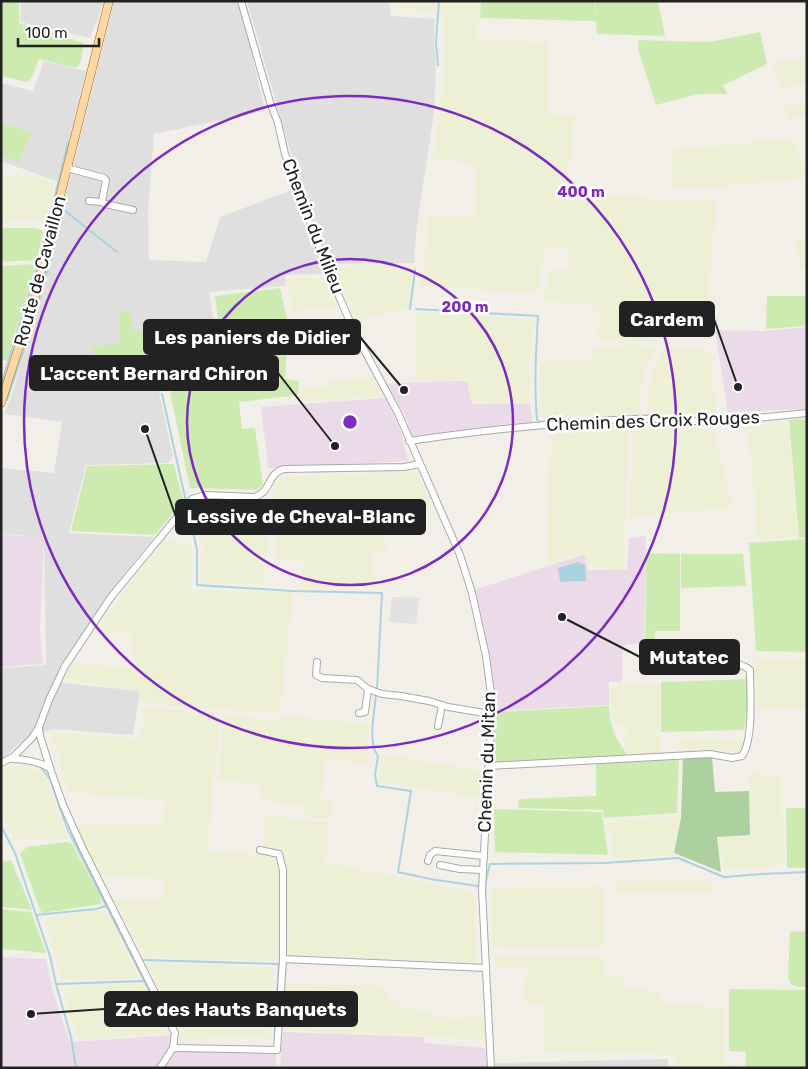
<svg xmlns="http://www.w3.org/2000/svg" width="808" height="1069" viewBox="0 0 808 1069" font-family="Rubik,sans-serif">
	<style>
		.residential { fill: #e0dfdf }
		.industrial { fill: #ebdbe8 }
		.farmland { fill: #eef0d5 }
		.grass { fill: #cdebb0 }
		.forest { fill: #add19e }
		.parking { fill: #e2e2e2 }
		.water { fill: #aad3df }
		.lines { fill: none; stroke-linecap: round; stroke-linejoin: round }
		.stream { stroke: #aad3df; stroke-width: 2 }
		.minor-casing { stroke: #a9a9a9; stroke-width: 8 }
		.major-casing { stroke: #a06b00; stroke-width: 9 }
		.minor { stroke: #fff; stroke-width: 6 }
		.major { stroke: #fcd6a4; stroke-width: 8 }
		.ring { fill: none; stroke: #7b2cbf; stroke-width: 2.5 }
		.labels { text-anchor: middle; stroke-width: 5; stroke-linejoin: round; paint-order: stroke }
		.street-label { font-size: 18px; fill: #222; stroke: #fff }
		.centre { fill: #7b2cbf; stroke: #fff; stroke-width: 2.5 }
		.ring-label { font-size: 15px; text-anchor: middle; font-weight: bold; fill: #7b2cbf; stroke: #fff; stroke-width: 5; stroke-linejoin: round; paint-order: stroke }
		.leader { fill: none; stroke: #222; stroke-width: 2 }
		.callout-dot { fill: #222; stroke: #fff; stroke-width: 2 }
		.callout { fill: #222; stroke: #222; stroke-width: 2 }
		.callout-label { font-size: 19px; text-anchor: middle; font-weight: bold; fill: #fff }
	</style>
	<rect width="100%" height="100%" fill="#f2efe9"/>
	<!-- residential -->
	<g class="residential">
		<path d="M21 1H103L98 19 90 38 20 22Z"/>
		<path d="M114 1H237L246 28 265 111 154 134 148 209 149 260 206 262 220 217 292 190 304 223 325 274 285 275 286 286 209 292 223 378 159 392 173 456 169 463 86 465 69 533 154 537 118 582 55 682 140 691 133 735 52 729 27 739 18 744 5 757H1L3 668 46 665 44 538 1 533V468L54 473 62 422 4 414 13 392 56 234Z"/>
		<path d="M247 1H389L391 16 435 19 434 43 436 63 434 113 417 224 414 263 331 264 289 147Z"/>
		<path d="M44 61 86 71 59 182 1 161V83L33 91Z"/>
		<path d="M668 1059V1068H496L495 1063Z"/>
	</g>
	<!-- industrial -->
	<g class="industrial">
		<path d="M807 327V409L728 412 715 330 764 331Z"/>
		<path d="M467 381 472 404H530L533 423 412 436 405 415 387 384 412 382Z"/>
		<path d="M385 398 401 431 408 461 268 468 261 407Z"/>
		<path d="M1 534 44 538 40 630 43 664 1 667Z"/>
		<path d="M646 536 644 643 623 645 622 682H609V705L496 711 491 666 474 590 585 554 588 570H627L629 538Z"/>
		<path d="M1 957 46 959 53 992 70 1042 174 1035 178 1046H276V1068H1Z"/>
		<path d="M283 1032 424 1037V1043L485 1048 488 1068H280Z"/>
	</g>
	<!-- farmland -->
	<g class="farmland">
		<path d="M401 1H437L436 12 400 8Z"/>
		<path d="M442 1H479L478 41 548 42V115L574 116 567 192 671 200 716 198 707 316 669 313 659 316 657 343 598 339 599 306 544 301 548 270H568L569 250 544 249 538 293 420 286 425 262 427 215H474L475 164 433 158 446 65 441 13Z"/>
		<path d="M807 57V84L781 88 773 67 777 62Z"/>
		<path d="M807 98V115L789 120 784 108 787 106 805 101Z"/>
		<path d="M793 138 806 177 712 188H672L673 150Z"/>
		<path d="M1 175 36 176 55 183 45 220 1 219Z"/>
		<path d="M807 237V268L801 269 796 241Z"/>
		<path d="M413 265 407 309 356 320 332 266Z"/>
		<path d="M324 277 338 309 292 311 286 279Z"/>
		<path d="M416 312 535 320 530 358V404L471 402 468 379 416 380Z"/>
		<path d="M636 345 656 349 653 358 644 371 638 414 539 417 540 362 589 360 593 347Z"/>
		<path d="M664 348 710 350 716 417 645 414 651 375Z"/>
		<path d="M374 377 384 396 300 402 302 389 330 386 329 381Z"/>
		<path d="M788 422 798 536 758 539 748 426Z"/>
		<path d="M660 423 698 428 715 434 732 508 630 516 634 425Z"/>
		<path d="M628 427 624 570 588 566 585 553 547 563 551 435Z"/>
		<path d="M418 472 432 507 378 511 387 553 371 555 376 587H301L304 561 279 560 276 549 273 524V487L279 477Z"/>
		<path d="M201 499 265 502 269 553 264 560 266 585 201 582 200 559 203 555 200 529 193 506Z"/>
		<path d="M166 540 191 545 192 590 293 592 280 712 225 710 140 702 139 691 64 679 74 662 137 669 130 634 97 632 127 586Z"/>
		<path d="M756 659 807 660V709L756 707Z"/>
		<path d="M660 685 659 753H625L626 726 613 725 610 686Z"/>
		<path d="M144 707 221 715 210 813 209 851 276 856 280 866 278 955 275 961 144 957 114 900 163 901 164 879 101 875 74 825 162 823 167 800 68 792 51 732 141 739Z"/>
		<path d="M224 714 274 721 287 716 369 724 368 764 324 758 321 801 332 803 329 819 303 816V806L262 800V786L218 779Z"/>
		<path d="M674 740H743L744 751 686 749Z"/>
		<path d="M381 754 483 771 478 798 378 781Z"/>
		<path d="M16 765 40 771 46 778 68 838 16 840 4 820 1 819V768Z"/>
		<path d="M749 773 782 776 783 865 724 870 718 838 751 836Z"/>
		<path d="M264 815 328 823 326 863 474 892 477 963 287 954 285 858 278 851 264 847Z"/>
		<path d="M680 816 672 855 614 859 608 820Z"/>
		<path d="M708 879 717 891 616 893 615 881Z"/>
		<path d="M602 886 605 947 492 946V887Z"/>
		<path d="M105 909 139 978 61 980 45 918Z"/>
		<path d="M495 956 603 958 605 974 622 976 627 988 658 991 662 1004 724 1007 725 1062 737 1068H677L676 1056 637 1053 543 1052 545 1004 524 1003 527 968 495 967Z"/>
		<path d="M146 962 273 969 269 1037 185 1039 173 1019 222 1018 217 994 162 996Z"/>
		<path d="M142 983 167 1033 78 1040 62 987Z"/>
		<path d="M283 983 379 986 389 995 392 1003 397 1007 420 1010 450 1018 485 1017 486 1041 420 1035 281 1031Z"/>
	</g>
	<!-- grass -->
	<g class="grass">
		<path d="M1 1H19V23L84 43 80 64 76 68 39 59 31 79 26 82 1 76Z"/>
		<path d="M481 1H594L597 21 480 18Z"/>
		<path d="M595 1H658L665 36 597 34Z"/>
		<path d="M760 32 767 64 723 85 727 94H698L656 105 639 52 638 40 709 42Z"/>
		<path d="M1 123 32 132 19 162 1 156Z"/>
		<path d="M1 228H36L43 231 37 260 1 262Z"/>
		<path d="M36 264 7 361 1 360V266Z"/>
		<path d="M280 288 288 324 285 379 299 381 298 395 239 402 242 429 255 428 263 485 256 490 190 488 170 392 225 380 215 296Z"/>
		<path d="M767 296H807V326L766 329Z"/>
		<path d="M130 309 132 330 147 332 153 370 97 384 92 347 120 342 119 312Z"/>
		<path d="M807 419V537L799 538 789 420Z"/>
		<path d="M174 464 183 501 155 535 71 531 87 466Z"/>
		<path d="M807 539V652L756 651 749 543Z"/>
		<path d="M646 553 680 554V631H655L654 643H645Z"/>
		<path d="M681 554H743L746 586 681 588Z"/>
		<path d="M748 679 747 712 744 730 661 732V682Z"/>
		<path d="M609 706C610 728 616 739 629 757L492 764 496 712Z"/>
		<path d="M679 758 677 813 604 818 603 810 518 808 519 799 596 796V763Z"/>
		<path d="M786 808H807V868H787Z"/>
		<path d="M494 809 602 812 608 855 495 852Z"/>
		<path d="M67 842 72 844 100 896 101 904 43 913 40 910 20 854 27 847Z"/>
		<path d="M11 860 32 910 1 907V862Z"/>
		<path d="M1 909 31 912 46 953 1 949Z"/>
		<path d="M807 931V987H798L791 984 788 978 790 932Z"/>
		<path d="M729 989 807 990V1068H745L746 1052 729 1051Z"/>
	</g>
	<!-- forest -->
	<path class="forest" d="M683 757H712L715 792 749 791 750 835 717 837 721 872 674 853 681 818Z"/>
	<!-- parking -->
	<path class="parking" d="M392 597 420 598 416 624 389 622Z"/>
	<!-- water -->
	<path class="water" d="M578 562 585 565 586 581 560 582 558 568Z"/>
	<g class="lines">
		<!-- stream -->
		<g class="stream">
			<path d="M438 65 436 42 439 1"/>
			<path d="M410 309 415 270"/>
			<path d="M416 309 538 316C536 351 534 385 537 420L541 423"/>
			<path d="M1 385 37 267 68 143"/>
			<path d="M162 394 186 502"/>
			<path d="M7 400 34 319 64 210 117 252"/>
			<path d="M692 424 705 425"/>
			<path d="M188 507 197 550V585L293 591 382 593 377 689"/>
			<path d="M376 694C375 711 367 742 378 756L375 775 377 786 411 791 398 872 430 879 478 886"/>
			<path d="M42 769 50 779 67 828 167 1026"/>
			<path d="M1 826 15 853 50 956 56 984 71 1037 76 1068"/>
			<path d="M485 885 490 864 605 863 678 858 724 877 761 874 807 872"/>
			<path d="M36 915 96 909 106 906"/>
			<path d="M144 960 279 964 275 1030"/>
			<path d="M56 984 145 981"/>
		</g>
		<!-- minor casing -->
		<g class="minor-casing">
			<g id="minor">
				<path d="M241 1 270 102 278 123 285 154 328 271 354 331 398 413 460 555 472 593 486 656 492 701 482 890 491 1068"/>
				<path d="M67 168 104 178 106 180 102 202 105 204 133 210"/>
				<path d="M89 201 102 202"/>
				<path d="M409 441C485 430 560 422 636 419 657 418 677 421 697 421 734 421 770 417 807 413"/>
				<path d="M317 662 316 675 322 678 357 680 368 689 382 694 401 696 429 701 448 707 491 714"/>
				<path d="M359 713 365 712 368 689"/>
				<path d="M438 726 442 705"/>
				<path d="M39 728 40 736 50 768 63 805 82 847 175 1033 173 1048 160 1068"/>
				<path d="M11 759C25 759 37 761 50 768"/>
				<path d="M1 763 13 757 32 738 39 727 49 700 65 666 111 597 192 499 206 495 254 497C272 492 267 473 284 469L404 467 420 464"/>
				<path d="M489 766 710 754 732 758 742 756C754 739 750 692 750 670 742 663 732 664 724 658V649L731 645"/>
				<path d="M428 861 430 855 435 851 484 856"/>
				<path d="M440 865 460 869 483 870"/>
				<path d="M283 959 486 968"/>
				<path d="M173 1048 277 1050 283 959V870L279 854 260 850"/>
			</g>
		</g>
		<!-- major casing -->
		<g class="major-casing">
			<path id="major" d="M1 403 35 296 109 1"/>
		</g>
		<!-- minor -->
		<use href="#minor" class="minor"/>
		<!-- major -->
		<use href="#major" class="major"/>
	</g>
	<!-- distance rings -->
	<g class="ring">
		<circle cx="350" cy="422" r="163"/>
		<circle cx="350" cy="422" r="326"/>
	</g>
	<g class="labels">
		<!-- street labels -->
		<g class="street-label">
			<text transform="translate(313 226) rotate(69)" y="6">Chemin du Milieu</text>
			<text transform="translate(40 271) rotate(-75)" y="6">Route de Cavaillon</text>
			<text transform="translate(653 421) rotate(-2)" y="6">Chemin des Croix Rouges</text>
			<text transform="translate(487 762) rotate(-88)" y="6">Chemin du Mitan</text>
		</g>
	</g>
	<circle cx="350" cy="422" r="8" class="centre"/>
	<g class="ring-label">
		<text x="581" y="197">400 m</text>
		<text x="465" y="312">200 m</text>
	</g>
	<!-- callouts -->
	<path class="leader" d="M738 387L714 319M404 390L360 337M335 446L278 373M145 429L176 517M562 617L640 657M31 1014L105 1009"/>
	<g class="callout-dot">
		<circle cx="738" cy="387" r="5"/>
		<circle cx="404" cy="390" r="5"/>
		<circle cx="335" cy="446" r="5"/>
		<circle cx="145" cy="429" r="5"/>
		<circle cx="562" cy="617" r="5"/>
		<circle cx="31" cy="1014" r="5"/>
	</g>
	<g class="callout">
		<rect x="620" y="302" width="94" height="34" rx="5"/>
		<rect x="144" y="320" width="216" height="34" rx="5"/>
		<rect x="30" y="356" width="248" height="34" rx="5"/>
		<rect x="176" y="500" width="249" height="34" rx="5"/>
		<rect x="640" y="640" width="99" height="34" rx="5"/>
		<rect x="105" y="992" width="252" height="34" rx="5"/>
	</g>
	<g class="callout-label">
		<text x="667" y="326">Cardem</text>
		<text x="252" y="344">Les paniers de Didier</text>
		<text x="154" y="380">L'accent Bernard Chiron</text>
		<text x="301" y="523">Lessive de Cheval-Blanc</text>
		<text x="689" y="664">Mutatec</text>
		<text x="231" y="1016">ZAc des Hauts Banquets</text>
	</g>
	<!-- border -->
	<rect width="808" height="1069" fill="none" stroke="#222222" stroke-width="5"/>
	<!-- scale -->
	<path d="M18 38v8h81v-8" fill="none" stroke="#222222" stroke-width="2.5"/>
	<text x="25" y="38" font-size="15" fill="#222222" stroke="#ffffff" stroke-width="4" paint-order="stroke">100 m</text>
</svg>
